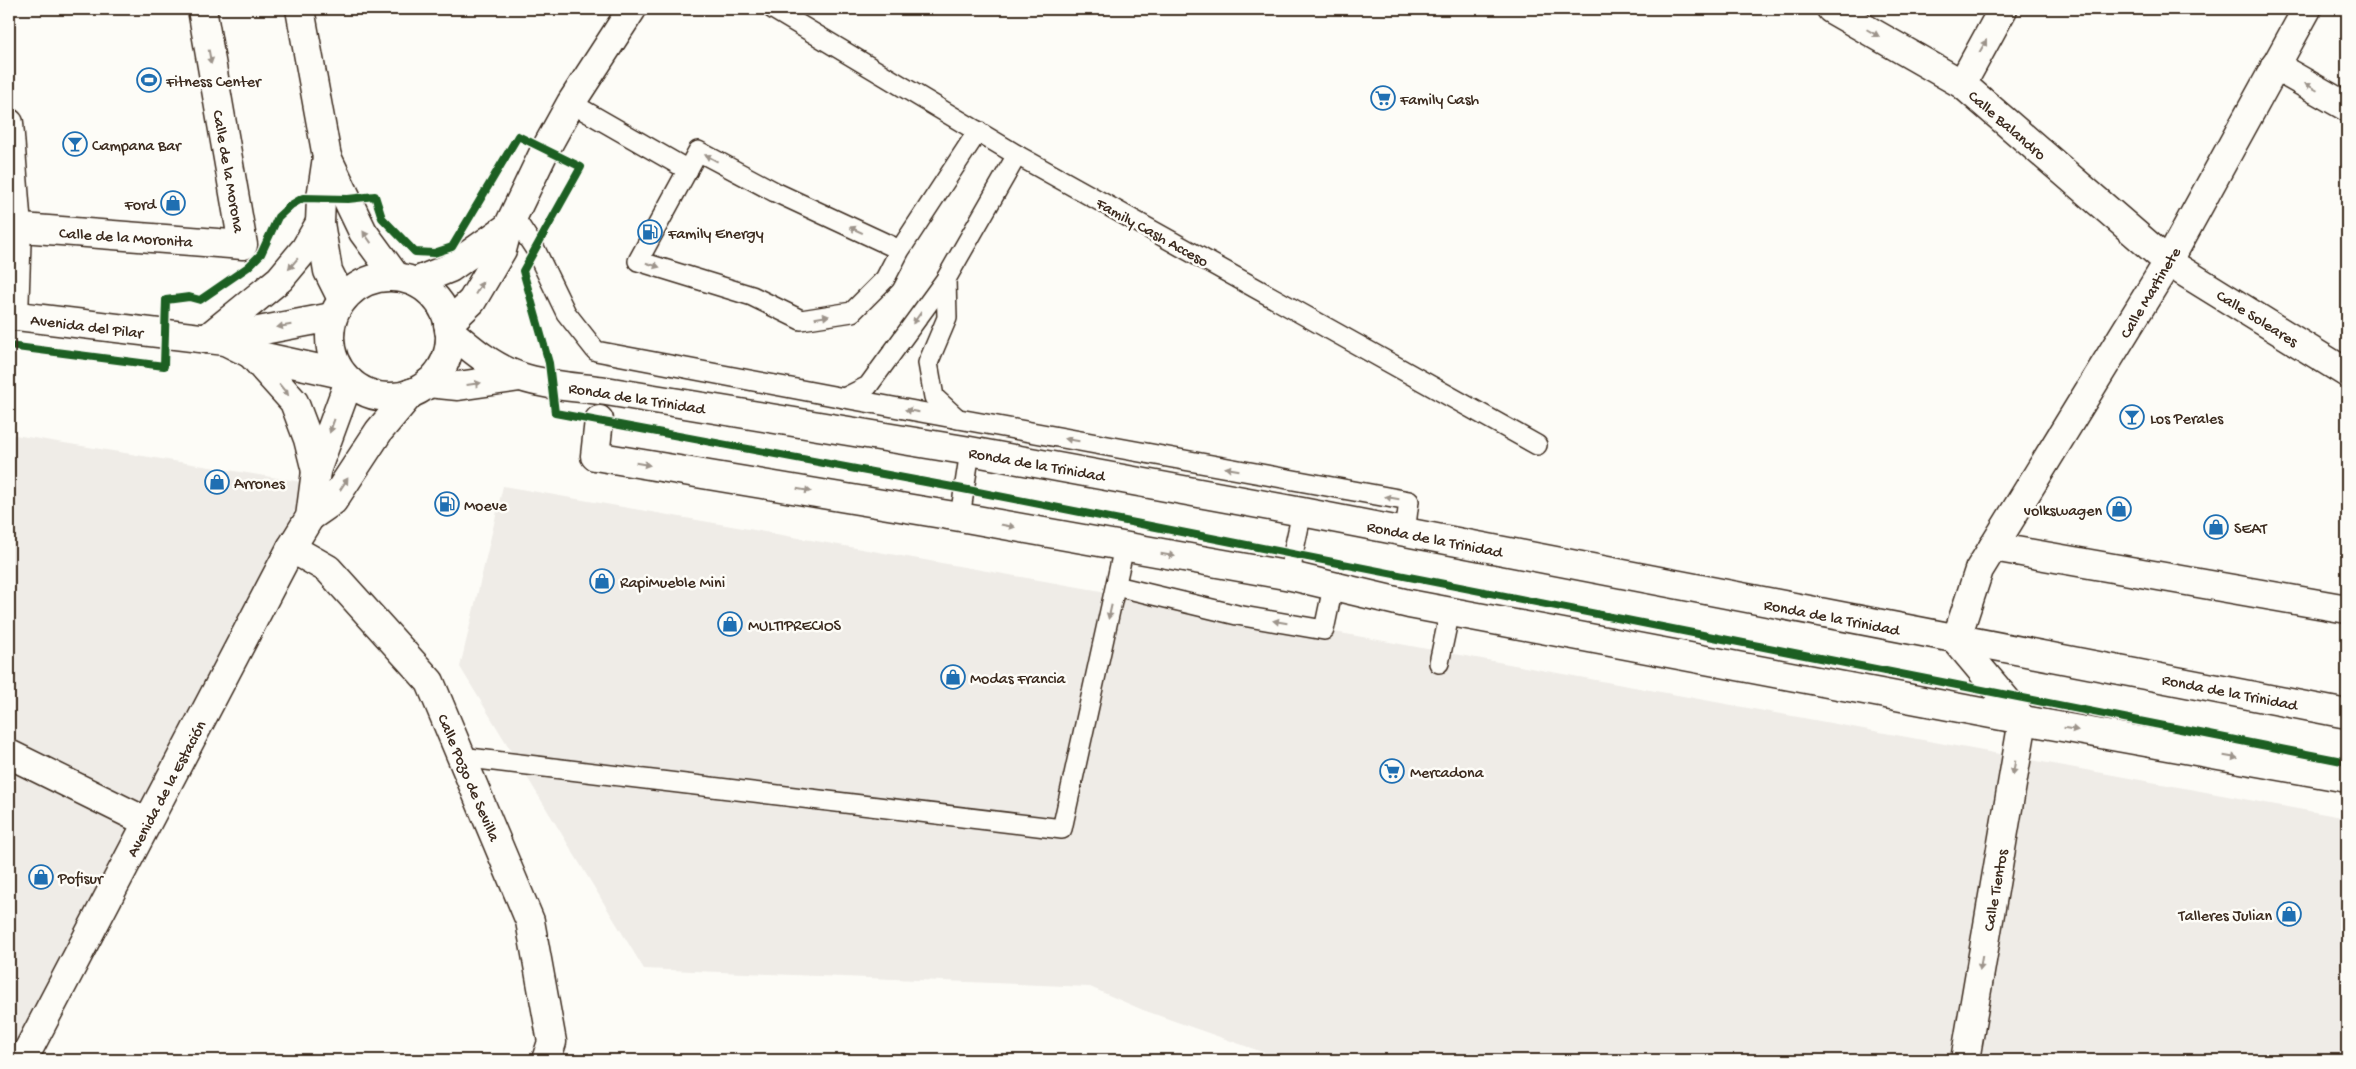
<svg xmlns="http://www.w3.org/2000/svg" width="2356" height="1069" viewBox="0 0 2356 1069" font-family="'Gochi Hand',sans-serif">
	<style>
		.built { fill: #efece7 }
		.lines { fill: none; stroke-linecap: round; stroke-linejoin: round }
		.service-casing { stroke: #3b2a1e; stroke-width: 22 }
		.minor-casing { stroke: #3b2a1e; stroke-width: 31 }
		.tertiary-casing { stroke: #3b2a1e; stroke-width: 31 }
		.secondary-casing { stroke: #3b2a1e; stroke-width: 31 }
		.service { stroke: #fdfcf7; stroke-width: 19 }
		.minor { stroke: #fdfcf7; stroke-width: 28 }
		.tertiary { stroke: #fdfcf7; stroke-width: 28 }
		.secondary { stroke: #fdfcf7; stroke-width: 28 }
		.cycleway-casing { stroke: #fdfcf7; stroke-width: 11 }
		.cycleway { stroke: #1b5e20; stroke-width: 8 }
		.oneway { fill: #9c938a }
		.labels { text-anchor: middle; stroke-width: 5; stroke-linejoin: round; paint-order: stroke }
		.poi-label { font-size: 16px; fill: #3b2a1e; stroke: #fdfcf7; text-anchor: start }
		.street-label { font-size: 16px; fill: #3b2a1e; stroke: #fdfcf7 }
	</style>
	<rect width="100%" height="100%" fill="#fdfcf7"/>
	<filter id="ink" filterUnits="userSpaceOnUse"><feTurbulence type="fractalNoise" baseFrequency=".02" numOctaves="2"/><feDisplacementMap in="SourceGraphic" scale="10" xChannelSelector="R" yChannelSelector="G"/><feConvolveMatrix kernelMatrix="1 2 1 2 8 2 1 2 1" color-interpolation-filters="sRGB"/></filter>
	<g filter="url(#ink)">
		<!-- built -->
		<g class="built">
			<path d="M9 434 308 483 26 1060H9Z"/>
			<path d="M503 486 1324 630 2347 818V1060H1285L1143 1010 1090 987 644 969 460 667Z"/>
		</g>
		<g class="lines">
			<!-- service casing -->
			<g class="service-casing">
				<g id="service">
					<path d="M773 9 1017 155 1537 445"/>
					<path d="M571 103 688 170"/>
					<path d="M514 217 535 249 566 313 596 351 844 398 1409 501 1405 533"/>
					<path d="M900 250 775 192 698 151 638 261 752 296 801 320 852 312 885 279 900 250 978 131"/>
					<path d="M946 279 947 318 928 363 934 397 958 419"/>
					<path d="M844 398 868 386 946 279 1017 155"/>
					<path d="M960 517 970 451"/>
					<path d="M1291 576 1293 554 1302 512"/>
					<path d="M1116 586 1237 615 1324 630 1333 587"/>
					<path d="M1439 663 1450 611"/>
					<path d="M461 757 1062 829 1124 547"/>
				</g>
			</g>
			<!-- minor casing -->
			<g class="minor-casing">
				<g id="minor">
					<path d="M1831 9 1962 84 2168 262 2347 373"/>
					<path d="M2275 66 2347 107"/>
					<path d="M1962 84 2003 9"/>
					<path d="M9 123 17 228 14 316"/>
					<path d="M9 227 243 245 202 9"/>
					<path d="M599 420 595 456 960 517 1291 576 1409 604 2023 720 2347 778"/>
					<path d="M1993 547 2347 609"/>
					<path d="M291 548 328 569 430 682 530 921 552 1042 546 1060"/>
					<path d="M2023 720 1956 640 1979 570 2168 262 2307 9"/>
					<path d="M9 754 147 822"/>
					<path d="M1965 1060 2023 720"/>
				</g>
			</g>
			<!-- tertiary casing -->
			<g class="tertiary-casing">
				<g id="tertiary">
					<path d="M415 282 450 268 508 227"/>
					<path d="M448 324 472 301 502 250 508 227 545 150 571 103 632 9"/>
					<path d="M251 354 294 402 308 439 316 471"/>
					<path d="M310 517 333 501 379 431 411 393"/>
					<path d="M23 1060 291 548 310 517 316 471 349 381"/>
				</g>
			</g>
			<!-- secondary casing -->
			<g class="secondary-casing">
				<g id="secondary">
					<path d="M300 9 327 157 363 232 396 277"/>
					<path d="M327 157 321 198 320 223 328 271 342 299"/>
					<circle cx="390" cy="337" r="60"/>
					<path d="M9 315 225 341 251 354 342 374"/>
					<path d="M449 330C471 349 493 368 521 377 548 386 578 387 606 391L970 451 1302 512 2347 714"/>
					<path d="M206 339 280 279 305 249 320 223"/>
					<path d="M225 341 253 332 332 317"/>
					<path d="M428 383 458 386 520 377"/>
				</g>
			</g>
			<!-- service -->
			<use href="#service" class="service"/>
			<!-- minor -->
			<use href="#minor" class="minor"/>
			<!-- tertiary -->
			<use href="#tertiary" class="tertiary"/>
			<!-- secondary -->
			<use href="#secondary" class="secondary"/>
			<!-- cycleway casing -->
			<g class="cycleway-casing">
				<path id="cycleway" d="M9 346 164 366 166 300 189 297 200 300 248 267 261 254 278 217 291 205 303 198 348 199 375 196 382 218 415 252 434 253 452 247 518 136 581 167 523 271 549 363 555 413 963 489 2347 762"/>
			</g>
			<!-- cycleway -->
			<use href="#cycleway" class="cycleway"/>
		</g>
		<!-- one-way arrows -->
		<defs><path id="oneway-solid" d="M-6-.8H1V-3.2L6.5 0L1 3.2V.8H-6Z" transform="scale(1.25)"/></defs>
		<g class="oneway">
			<use href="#oneway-solid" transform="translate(1873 33) rotate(30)"/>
			<use href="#oneway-solid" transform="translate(1983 46) rotate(-61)"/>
			<use href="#oneway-solid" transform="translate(210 57) rotate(80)"/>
			<use href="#oneway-solid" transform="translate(2311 87) rotate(-150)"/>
			<use href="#oneway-solid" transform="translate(711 158) rotate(-152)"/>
			<use href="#oneway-solid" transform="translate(856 230) rotate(-155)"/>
			<use href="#oneway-solid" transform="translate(367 237) rotate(-125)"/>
			<use href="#oneway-solid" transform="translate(293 264) rotate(130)"/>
			<use href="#oneway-solid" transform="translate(653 265) rotate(17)"/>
			<use href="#oneway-solid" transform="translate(479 288) rotate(-59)"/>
			<use href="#oneway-solid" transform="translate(822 317) rotate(-9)"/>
			<use href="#oneway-solid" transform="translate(917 318) rotate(126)"/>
			<use href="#oneway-solid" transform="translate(284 326) rotate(170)"/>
			<use href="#oneway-solid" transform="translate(474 384) rotate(-8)"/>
			<use href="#oneway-solid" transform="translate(284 390) rotate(50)"/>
			<use href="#oneway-solid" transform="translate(912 411) rotate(-170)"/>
			<use href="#oneway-solid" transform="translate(332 426) rotate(110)"/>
			<use href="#oneway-solid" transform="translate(1072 440) rotate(-170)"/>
			<use href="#oneway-solid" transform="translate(643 464) rotate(10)"/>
			<use href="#oneway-solid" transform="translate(1232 469) rotate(-170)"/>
			<use href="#oneway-solid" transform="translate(344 484) rotate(-57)"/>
			<use href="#oneway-solid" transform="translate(804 490) rotate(10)"/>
			<use href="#oneway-solid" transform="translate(1392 498) rotate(-170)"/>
			<use href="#oneway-solid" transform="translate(1008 526) rotate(11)"/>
			<use href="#oneway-solid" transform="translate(1168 555) rotate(10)"/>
			<use href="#oneway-solid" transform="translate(1110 612) rotate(103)"/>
			<use href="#oneway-solid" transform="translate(1280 622) rotate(-170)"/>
			<use href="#oneway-solid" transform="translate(2071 729) rotate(10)"/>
			<use href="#oneway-solid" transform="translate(2231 757) rotate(10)"/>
			<use href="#oneway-solid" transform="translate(2014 768) rotate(100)"/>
			<use href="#oneway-solid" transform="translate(1981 963) rotate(100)"/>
		</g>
	</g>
	<!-- icons -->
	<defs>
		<g id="stadium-ring" transform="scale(1.25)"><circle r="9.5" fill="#fdfcf7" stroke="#1f6fb2" stroke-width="1.5"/><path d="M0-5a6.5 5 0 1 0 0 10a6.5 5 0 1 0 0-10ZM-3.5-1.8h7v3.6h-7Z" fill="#1f6fb2"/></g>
		<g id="supermarket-ring" transform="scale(1.25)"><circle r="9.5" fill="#fdfcf7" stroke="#1f6fb2" stroke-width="1.5"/><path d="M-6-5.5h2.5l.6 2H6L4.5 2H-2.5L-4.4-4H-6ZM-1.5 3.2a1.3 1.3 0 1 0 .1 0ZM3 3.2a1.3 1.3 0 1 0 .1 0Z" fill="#1f6fb2"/></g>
		<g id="bar-ring" transform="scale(1.25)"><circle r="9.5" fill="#fdfcf7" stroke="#1f6fb2" stroke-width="1.5"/><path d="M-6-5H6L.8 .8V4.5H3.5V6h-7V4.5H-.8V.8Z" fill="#1f6fb2"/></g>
		<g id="shop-ring" transform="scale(1.25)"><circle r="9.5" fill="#fdfcf7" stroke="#1f6fb2" stroke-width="1.5"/><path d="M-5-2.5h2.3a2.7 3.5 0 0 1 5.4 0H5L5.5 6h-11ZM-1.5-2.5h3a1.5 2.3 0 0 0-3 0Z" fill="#1f6fb2"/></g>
		<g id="fuel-ring" transform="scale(1.25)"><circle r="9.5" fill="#fdfcf7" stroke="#1f6fb2" stroke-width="1.5"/><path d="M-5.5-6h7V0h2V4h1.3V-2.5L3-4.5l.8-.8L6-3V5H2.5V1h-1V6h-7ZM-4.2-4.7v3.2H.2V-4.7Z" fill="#1f6fb2"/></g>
	</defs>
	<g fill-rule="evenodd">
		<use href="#stadium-ring" x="149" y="80"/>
		<use href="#supermarket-ring" x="1383" y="98"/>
		<use href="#bar-ring" x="75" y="144"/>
		<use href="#shop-ring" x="173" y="203"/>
		<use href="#fuel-ring" x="650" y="232"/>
		<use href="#bar-ring" x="2132" y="417"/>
		<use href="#shop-ring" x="217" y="482"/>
		<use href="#fuel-ring" x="447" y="504"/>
		<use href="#shop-ring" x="2119" y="509"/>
		<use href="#shop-ring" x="2216" y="527"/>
		<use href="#shop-ring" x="602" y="581"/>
		<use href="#shop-ring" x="730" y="624"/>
		<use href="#shop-ring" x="953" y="677"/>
		<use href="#supermarket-ring" x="1392" y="771"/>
		<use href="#shop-ring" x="41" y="877"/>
		<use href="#shop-ring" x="2289" y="914"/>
	</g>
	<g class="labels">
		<!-- poi labels -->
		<g class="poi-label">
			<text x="166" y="86">Fitness Center</text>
			<text x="1400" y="104">Family Cash</text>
			<text x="92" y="150">Campana Bar</text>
			<text x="156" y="209" text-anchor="end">Ford</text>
			<text x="668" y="238">Family Energy</text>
			<text x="2150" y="423">Los Perales</text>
			<text x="234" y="488">Arrones</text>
			<text x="464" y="510">Moeve</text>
			<text x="2102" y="515" text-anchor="end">volkswagen</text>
			<text x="2234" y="533">SEAT</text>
			<text x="620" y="587">RapiMueble Mini</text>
			<text x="748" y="630">MULTIPRECIOS</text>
			<text x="970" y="683">Modas Francia</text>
			<text x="1410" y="777">Mercadona</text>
			<text x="58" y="883">Pofisur</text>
			<text x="2272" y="920" text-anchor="end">Talleres Julian</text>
		</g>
		<!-- street labels -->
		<g class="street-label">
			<text transform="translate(2008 124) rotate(41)" y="6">Calle Balandro</text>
			<text transform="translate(230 171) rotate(80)" y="6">Calle de la Morona</text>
			<text transform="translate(1153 231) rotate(29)" y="6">Family Cash Acceso</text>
			<text transform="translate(126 236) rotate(4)" y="6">Calle de la Moronita</text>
			<text transform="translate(2149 292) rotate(-59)" y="6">Calle Martinete</text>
			<text transform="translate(2258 317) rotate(32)" y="6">Calle Soleares</text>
			<text transform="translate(87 325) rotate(7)" y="6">Avenida del Pilar</text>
			<text transform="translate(637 397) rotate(9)" y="6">Ronda de la Trinidad</text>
			<text transform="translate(1037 463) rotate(10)" y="6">Ronda de la Trinidad</text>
			<text transform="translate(1435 538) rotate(11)" y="6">Ronda de la Trinidad</text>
			<text transform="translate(1832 616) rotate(11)" y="6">Ronda de la Trinidad</text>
			<text transform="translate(2230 691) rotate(11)" y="6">Ronda de la Trinidad</text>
			<text transform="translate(470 777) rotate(67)" y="6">Calle Pozo de Sevilla</text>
			<text transform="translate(165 788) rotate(-62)" y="6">Avenida de la Estación</text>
			<text transform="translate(1994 890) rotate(-80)" y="6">Calle Tientos</text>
		</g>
	</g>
	<!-- margin -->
	<rect width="2356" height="1069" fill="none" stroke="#fdfcf7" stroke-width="30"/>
	<rect x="15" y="15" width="2326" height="1039" fill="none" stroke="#3b2a1e" stroke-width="2" filter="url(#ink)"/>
</svg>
